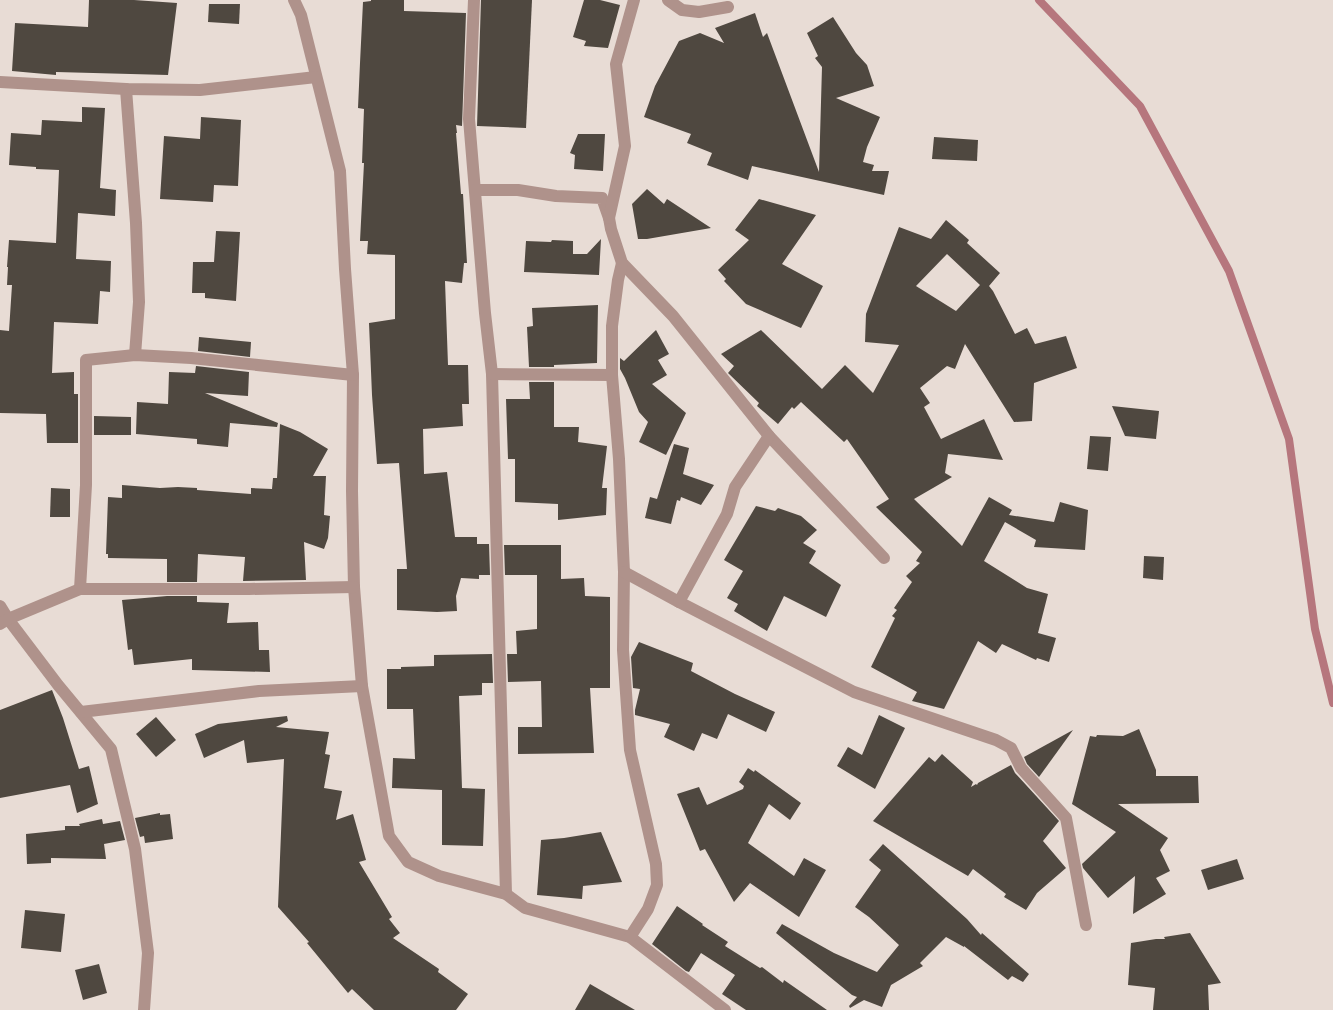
<svg xmlns="http://www.w3.org/2000/svg" width="1333" height="1010" viewBox="0 0 1333 1010" font-family="Jost,sans-serif">
	<style>
		.lines { fill: none; stroke-linecap: round; stroke-linejoin: round }
		.stream { stroke: #b6767d; stroke-width: 8 }
		.building { fill: #4f4840; fill-rule: evenodd }
		.minor { stroke: #af928b; stroke-width: 12 }
	</style>
	<rect width="100%" height="100%" fill="#e8dcd5"/>
	<g class="lines">
		<!-- stream -->
		<path class="stream" d="M1039 0 1140 106 1229 271 1289 439 1315 629 1333 703"/>
	</g>
	<!-- building -->
	<g class="building">
		<path d="M89 0H134L177 3 168 75 56 72V75L12 71 15 23 88 27Z"/>
		<path d="M371 0H404V11L466 13 462 126 456 125 457 133H456L461 194H463L467 263H464L462 283 445 281 448 365H468L469 404H462L463 426 423 429 424 474 447 472 455 537H477V544H489L490 575H479V579L461 578 456 596 457 611 437 612 397 610V569H407L399 463 377 464 372 395 369 323 395 319V255L367 254 368 241H360L364 163H362L364 109 358 108 360 63 363 2 371 1Z"/>
		<path d="M481 0H532L526 128 477 126Z"/>
		<path d="M584 0H600L620 5 608 48 584 46 586 41 573 37Z"/>
		<path d="M209 4H240L239 24 208 22Z"/>
		<path d="M755 13 763 37 767 33 819 172 822 67 815 58 818 56 807 33 833 17 856 53 867 65 874 86 836 98 880 117 867 147 863 162 874 165 872 171H889L884 195 752 166 748 180 707 165 712 153 687 143 691 134 644 117 655 86 679 41 700 33 724 43 715 28Z"/>
		<path d="M82 107 105 108 100 188 116 190 115 216 78 213 76 259 111 261 110 292 100 291 98 324 54 322 52 373 74 372V394H78V443H47L46 414 0 413V330L9 331 12 285H7L8 267H7L9 240 56 243 59 170 36 169V167L9 165 11 133 41 135 42 120 82 122Z"/>
		<path d="M201 117 241 120 238 186 214 185 213 202 160 199 164 136 200 139Z"/>
		<path d="M578 134H605L603 171 574 169 575 155 570 153Z"/>
		<path d="M934 137 978 140 977 161 932 159Z"/>
		<path d="M647 189 664 204 667 199 711 228 647 239H638L632 204Z"/>
		<path d="M759 199 816 215 782 264 823 286 801 328 746 304 724 281 726 279 718 270 749 240 735 230Z"/>
		<path d="M946 220 969 240 967 243 1000 273 989 286 993 291 1015 334 1027 328 1035 344 1066 336 1077 368 1034 383 1032 421 1014 422 965 344 955 369 947 366 920 388 930 403 924 407 941 439 984 419 1003 460 948 454 945 473 952 477 914 499 962 546 989 497 1012 510 1009 515 1054 522 1060 502 1088 510 1085 550 1034 547 1036 540 1005 522 984 561 1027 588 1048 594 1038 633 1056 638 1049 662 1037 658 1036 660 1002 644 996 653 978 641 944 709 912 701 917 692 871 667 895 618 892 616 897 610 894 608 912 582 906 576 920 563 916 561 922 552 876 507 889 499 847 439 844 442 801 402 794 409 792 407 778 424 757 406 759 403 728 373 734 366 721 354 761 330 822 389 845 365 873 393 899 345 865 342 866 314 899 227 931 239ZM947 254 980 285 956 311 916 286Z"/>
		<path d="M216 231 240 232 236 301 205 298V293H192L193 262H214Z"/>
		<path d="M601 239 599 275 524 272 526 241 551 242 552 240 573 241V254H587Z"/>
		<path d="M598 305 597 363 554 365V367H529L527 327 533 326 532 308Z"/>
		<path d="M656 330 669 354 658 360 667 375 652 384 686 413 666 455 639 442 648 422 639 412 625 378 620 369V358L624 361Z"/>
		<path d="M199 337 251 342 250 357 198 351Z"/>
		<path d="M196 366 249 372 248 396 205 393 278 423 277 427 230 423 228 447 197 444V439L136 434 137 402 168 404 169 372 195 373Z"/>
		<path d="M529 382H554V427H579L578 442 607 446 602 488H607L606 515 558 520V504L515 502V459H508L506 399H530Z"/>
		<path d="M1112 406 1159 411 1156 439 1125 436Z"/>
		<path d="M94 416 131 417V435H94Z"/>
		<path d="M280 424 300 432 328 449 313 476H326L324 515 330 516 328 538 324 549 304 542 306 580 243 581 245 557 198 554 197 582H167V559L108 558V554H106L108 497 122 498V485L160 488 178 487 197 488V490L251 494V488L272 489 273 478H277Z"/>
		<path d="M1090 436 1111 437 1108 471 1087 469Z"/>
		<path d="M674 444 689 448 683 474 714 485 701 505 681 497 680 501 677 500 671 524 645 518 650 497 657 499Z"/>
		<path d="M51 488 70 489V517H50Z"/>
		<path d="M756 506 775 511 778 508 801 516 817 530 803 543 816 551 809 563 841 585 826 617 784 596 767 631 734 611 738 604 727 598 743 571 724 560Z"/>
		<path d="M504 545H561V579L584 578 585 596 610 597V688H590L594 753 518 754V727H542L541 681 508 682 507 654H517L516 631 537 629V575H505Z"/>
		<path d="M1144 556 1164 557 1163 580 1143 578Z"/>
		<path d="M167 596H197V602L229 603 227 623 258 622 259 650H269L270 672 192 670V659L134 665 132 649 128 650 122 600Z"/>
		<path d="M639 642 693 663 691 671 735 694 775 712 766 732 728 714 717 739 702 733 694 751 664 737 670 724 635 715V710L640 689 633 688 631 657Z"/>
		<path d="M492 654 493 683H482V695L459 696 462 788 485 789 483 846 442 845V790L392 788 393 758 415 759 413 709H387V669H401V667L434 666V655Z"/>
		<path d="M52 690 63 718 79 769 89 766 98 804 77 813 70 785 0 798V710Z"/>
		<path d="M879 715 905 728 875 789 837 766 848 747 862 755Z"/>
		<path d="M287 716 288 721 276 727 329 732 325 754 330 755 324 788 342 791 336 820 353 814 366 860 359 862 392 917 389 919 400 933 393 938 439 969 438 972 468 994 456 1010H374L352 989 348 993 307 943 309 942 278 907 284 759 247 763 244 740 204 758 195 734 218 724Z"/>
		<path d="M156 717 176 740 156 757 136 734Z"/>
		<path d="M1139 729 1156 770V776H1198L1199 803 1118 804 1168 838 1160 850 1170 871 1156 878 1166 894 1133 914 1135 876 1108 898 1083 868 1082 864 1116 832 1072 804 1090 736 1096 737 1097 735 1123 736Z"/>
		<path d="M1073 730 1039 777 1027 764 1024 757Z"/>
		<path d="M942 754 973 782 971 787 976 784 977 785 978 783 1011 765 1015 773 1059 821 1043 841 1066 868 1037 893 1026 910 1004 897 1006 894 973 869 968 876 873 821 929 757 935 762Z"/>
		<path d="M748 768 754 772 755 770 801 803 790 820 769 804 748 843 794 876 804 858 826 870 799 917 750 883 734 902 705 849 700 851 677 794 699 787 707 805 743 789 744 786 739 782Z"/>
		<path d="M160 813V815L170 814 173 839 145 843 144 836 140 837 135 818Z"/>
		<path d="M102 819 103 824 120 821 125 840 104 844 106 859 51 858V863L27 864 26 834 65 830V826H80L79 824Z"/>
		<path d="M601 832 622 882 583 886 582 899 537 895 541 840 564 838Z"/>
		<path d="M883 844 967 919 981 935 982 933 1029 974 1023 982 1012 976 1008 980 964 946V947L946 937 920 963 923 966 891 985 882 1007 864 1000 850 1008 849 1006 857 997 852 995 776 933 782 924 834 953 877 972 899 945 869 917 855 907 881 870 869 860Z"/>
		<path d="M1237 859 1244 879 1208 890 1201 870Z"/>
		<path d="M677 906 703 924 702 925 728 942 725 946 760 968 762 967 783 983 784 980 827 1010H746L722 994 735 975 701 953 689 972 686 971 652 944Z"/>
		<path d="M25 910 65 914 61 952 21 948Z"/>
		<path d="M1190 933 1221 983 1208 985 1209 1010H1153L1155 988 1128 985 1131 943 1156 939H1165L1164 937Z"/>
		<path d="M99 964 107 993 83 1000 75 970Z"/>
		<path d="M590 984 635 1010H575Z"/>
	</g>
	<g class="lines">
		<!-- minor -->
		<g class="minor">
			<path d="M294 0 301 15 340 171 345 269 353 375 352 491 354 587 362 686 389 836 408 862 439 876 506 894 525 908 630 937 725 1010"/>
			<path d="M474 0 469 119 485 313 492 374 506 894"/>
			<path d="M668 0 682 10 699 12 728 7"/>
			<path d="M0 82 126 89 200 90 316 77"/>
			<path d="M126 89 136 223 139 302 135 355"/>
			<path d="M475 190H518L556 196 602 198 609 218 611 229 622 263 673 316 769 436 884 558"/>
			<path d="M609 218 625 146 616 64 634 0"/>
			<path d="M622 263 618 280 612 326V375L619 459 624 572 623 650 630 750 656 864 657 885 648 909 630 937"/>
			<path d="M492 374 612 375"/>
			<path d="M624 572 679 602 854 692 996 740 1011 748 1021 768 1066 818 1086 925"/>
			<path d="M80 589 86 485V360L135 355 191 358 353 375"/>
			<path d="M679 602 727 514 735 487 769 436"/>
			<path d="M0 606 8 619 58 685 111 749 135 849 148 953 144 1010"/>
			<path d="M0 624 8 619 80 589H249L354 587"/>
			<path d="M81 712 259 691 362 686"/>
		</g>
	</g>
</svg>
